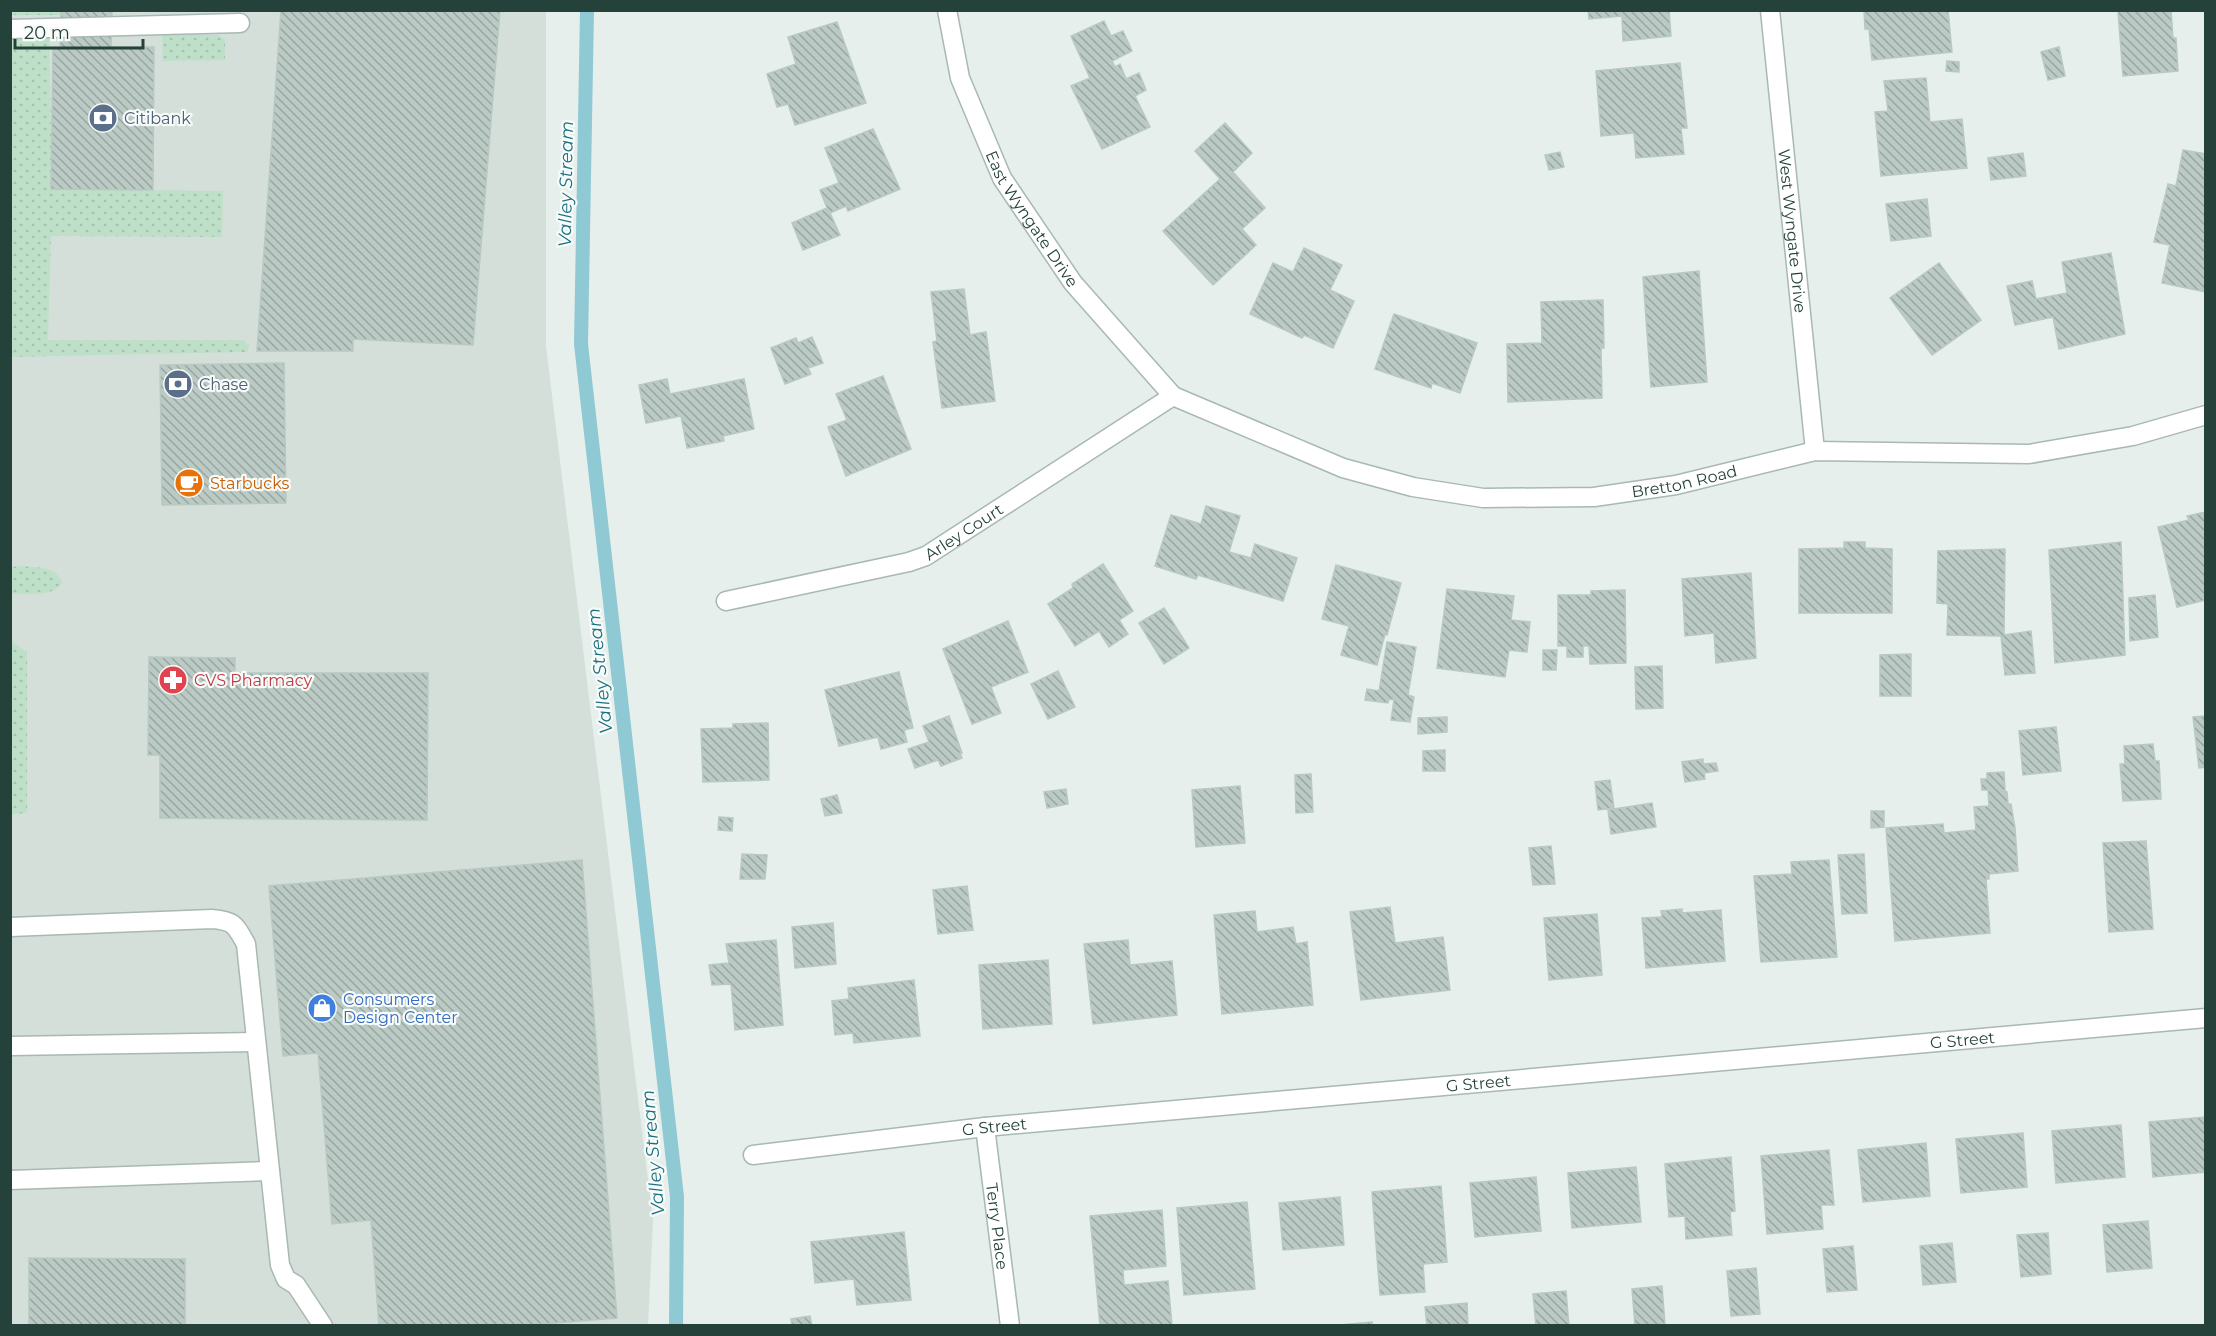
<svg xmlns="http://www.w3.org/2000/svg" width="2216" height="1336" viewBox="0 0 2216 1336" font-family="Montserrat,sans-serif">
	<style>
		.built { fill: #d4dfda }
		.grass { fill: url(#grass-dots) }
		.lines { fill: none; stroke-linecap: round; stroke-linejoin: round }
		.stream { stroke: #8ec9d4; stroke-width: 14 }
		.building { fill: url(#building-back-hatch); stroke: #b8c9c2; stroke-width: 1.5 }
		.minor-casing { stroke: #a8b8b2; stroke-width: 21 }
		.minor { stroke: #fff; stroke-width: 18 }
		.labels { text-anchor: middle; stroke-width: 4.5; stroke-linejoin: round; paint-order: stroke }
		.service-label { font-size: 16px; fill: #4e5e75; stroke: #f7fbf9; text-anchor: start }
		.street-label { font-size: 16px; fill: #24423a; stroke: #f7fbf9 }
		.food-label { font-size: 16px; fill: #c56008; stroke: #f7fbf9; text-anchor: start }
		.health-label { font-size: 16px; fill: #be3a42; stroke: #f7fbf9; text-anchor: start }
		.shop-label { font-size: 16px; fill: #366cbe; stroke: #f7fbf9; text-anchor: start }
		.water-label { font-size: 18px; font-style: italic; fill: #1c6f80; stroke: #f7fbf9 }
	</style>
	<defs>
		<pattern id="grass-dots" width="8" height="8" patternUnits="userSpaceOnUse" patternTransform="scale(1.5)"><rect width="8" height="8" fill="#bfe0c8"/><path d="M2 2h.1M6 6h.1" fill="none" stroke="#a4c1ad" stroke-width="1.8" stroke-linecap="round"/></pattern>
		<pattern id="building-back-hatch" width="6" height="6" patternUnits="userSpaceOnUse" patternTransform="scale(1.5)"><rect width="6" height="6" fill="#bbcac4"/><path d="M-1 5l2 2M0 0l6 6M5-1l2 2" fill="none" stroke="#98a6a0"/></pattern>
	</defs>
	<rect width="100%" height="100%" fill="#e6efeb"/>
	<!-- built -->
	<path class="built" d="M10 11H546V346L653 1221 648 1325H11Z"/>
	<!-- grass -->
	<g class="grass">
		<path d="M10 11H60V15H11Z"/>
		<path d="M49 28 52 189 223 191 222 237 51 236 48 340H243L249 346 247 352 11 357 10 29Z"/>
		<path d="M162 35H218L225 40V60L163 61Z"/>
		<path d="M21 566C37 568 54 565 62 582 55 598 26 593 11 594V567Z"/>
		<path d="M10 641 27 652V813L11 814Z"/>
	</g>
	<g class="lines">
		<!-- stream -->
		<path class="stream" d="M587 10 581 344 677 1197 676 1326"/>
	</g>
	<!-- building -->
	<g class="building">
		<path d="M61 10H112L111 47H154L153 190 51 189 53 48H60Z"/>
		<path d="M281 10H500L473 345 353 339V351H257Z"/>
		<path d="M1588 10H1669L1671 36 1623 41 1622 16 1589 19Z"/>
		<path d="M1864 10H1948L1952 52 1872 60 1869 29H1865Z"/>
		<path d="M2171 10 2173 38H2176L2178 71 2123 76 2118 11Z"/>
		<path d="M1104 21 1111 36 1123 31 1132 51 1112 61 1115 67 1120 64 1126 79 1139 73 1146 90 1135 96 1150 127 1102 149 1071 86 1090 78 1071 36Z"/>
		<path d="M837 22 866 103 795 125 788 104 777 107 767 74 796 64 788 37Z"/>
		<path d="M2059 47 2065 76 2048 80 2041 52Z"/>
		<path d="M1947 61 1959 62V72L1946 71Z"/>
		<path d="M1680 63 1687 128H1681L1684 154 1636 158 1634 133 1601 136 1596 71Z"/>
		<path d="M1926 78 1930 122 1962 119 1967 168 1881 176 1875 112 1888 111 1884 81Z"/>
		<path d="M1225 123 1252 153 1233 172 1265 208 1242 229 1256 245 1213 285 1163 231 1220 179 1195 151Z"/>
		<path d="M873 129 900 189 848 211 846 206 830 213 840 235 803 250 792 223 827 208 820 190 839 183 825 148Z"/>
		<path d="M2183 150 2206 154V292L2162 283 2170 245 2154 242 2168 184 2176 186Z"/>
		<path d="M1560 152 1564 167 1549 170 1545 155Z"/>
		<path d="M2023 153 2026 176 1991 180 1988 158Z"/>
		<path d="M1927 199 1931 236 1891 241 1886 204Z"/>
		<path d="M1304 248 1342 265 1330 290 1354 301 1333 348 1304 335 1302 338 1250 314 1273 263 1293 272Z"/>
		<path d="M2111 253 2125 334 2059 349 2053 317 2015 325 2007 286 2032 281 2036 299 2067 293 2062 262Z"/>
		<path d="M1939 263 1981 320 1932 355 1890 298Z"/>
		<path d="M1699 271 1707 382 1651 387 1643 277Z"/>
		<path d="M964 289 970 335 986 332 995 401 942 408 933 342 937 341 931 292Z"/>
		<path d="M1603 300 1604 348H1601L1602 398 1508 402 1507 344 1542 343 1541 302Z"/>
		<path d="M1394 314 1477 343 1460 393 1432 383 1431 388 1375 369Z"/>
		<path d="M812 337 823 363 808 368 811 374 785 384 771 348 796 338 798 343Z"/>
		<path d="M284 363 286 503 162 505 160 365Z"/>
		<path d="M883 376 911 449 846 476 828 427 847 420 836 394Z"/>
		<path d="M667 379 670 394 744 379 754 429 723 436 724 441 687 448 681 416 646 423 639 385Z"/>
		<path d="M1206 506 1240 516 1229 552 1251 558 1255 544 1297 558 1283 601 1198 575 1196 579 1155 566 1171 515 1201 524Z"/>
		<path d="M2206 512V600L2177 607 2158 527 2189 520 2187 516Z"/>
		<path d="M1844 542H1865V548L1892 549V613H1799V549L1844 548Z"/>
		<path d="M2121 542 2125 655 2055 663 2049 550Z"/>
		<path d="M2005 549 2004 635 2031 631 2035 673 2005 675 2001 636 1947 635 1948 604 1937 603 1938 551Z"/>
		<path d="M1103 564 1133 611 1119 620 1128 634 1109 647 1099 631 1075 646 1048 604 1073 588 1072 584Z"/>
		<path d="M1336 565 1401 583 1387 635 1385 634 1377 665 1341 655 1349 626 1322 619Z"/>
		<path d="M1751 573 1756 658 1716 663 1714 633 1685 636 1682 579Z"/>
		<path d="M1447 589 1514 596 1511 620 1530 622 1527 652 1509 650 1505 677 1437 668Z"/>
		<path d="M1625 590 1626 663 1590 664 1589 646H1583V657H1567V646H1558V595H1591V591Z"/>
		<path d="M2155 595 2158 637 2130 641 2129 598Z"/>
		<path d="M1164 608 1189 648 1164 664 1139 623Z"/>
		<path d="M1008 621 1028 672 991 687 1001 713 972 724 943 649Z"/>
		<path d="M1387 642 1416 647 1408 695 1414 697 1410 722 1391 720 1394 700 1389 699 1388 703 1365 700 1367 689 1379 691Z"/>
		<path d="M1543 650H1557L1556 670H1543Z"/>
		<path d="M1911 654V696H1880V655Z"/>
		<path d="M149 657 235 658V673H428L427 820 160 818V755H148Z"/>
		<path d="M1662 666 1663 708 1636 709 1635 667Z"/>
		<path d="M1058 671 1075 707 1048 719 1031 684Z"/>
		<path d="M899 672 913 728 904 730 907 742 881 749 878 737 839 746 825 690Z"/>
		<path d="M949 716 962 753H960L962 758 941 766 938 760 915 768 908 749 929 742 923 726Z"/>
		<path d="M2206 716V767L2199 768 2193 717Z"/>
		<path d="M1447 717V732L1418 734V718Z"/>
		<path d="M768 723 769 780 703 782 701 729 733 728V724Z"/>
		<path d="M2056 727 2061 771 2023 775 2019 731Z"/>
		<path d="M2153 744 2155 761H2159L2161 799 2123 801 2120 764H2125L2124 746Z"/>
		<path d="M1445 750V771H1423V751Z"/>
		<path d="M1703 759V764L1716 763 1718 771 1704 773 1705 779 1685 782 1682 762Z"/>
		<path d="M2004 772 2005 791 2007 792 2008 804H2011L2015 828 2018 871 1989 874V879H1986L1990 933 1895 941 1886 828 1943 824 1944 833 1976 830 1974 807 1989 806 1988 790H1982L1981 779H1987V773Z"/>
		<path d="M1311 774 1313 812 1296 813 1295 775Z"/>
		<path d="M1610 780 1614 808 1598 810 1595 782Z"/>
		<path d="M1240 786 1245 843 1196 847 1192 790Z"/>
		<path d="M1066 789 1068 804 1047 808 1044 792Z"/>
		<path d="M837 795 842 813 825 816 821 799Z"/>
		<path d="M1652 803 1656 827 1611 834 1608 810Z"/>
		<path d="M1871 811H1884V827L1871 828Z"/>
		<path d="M719 817 733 818 732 831 718 830Z"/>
		<path d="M2146 841 2153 929 2109 932 2103 843Z"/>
		<path d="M1551 846 1555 884 1533 885 1529 848Z"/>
		<path d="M742 854 767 855 765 879H740Z"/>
		<path d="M1864 854 1867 913 1842 914 1838 855Z"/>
		<path d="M582 860 617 1318 520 1326H379L371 1220 332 1224 318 1053 283 1056 269 886Z"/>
		<path d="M1829 860 1837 957 1761 962 1754 876 1792 874 1791 862Z"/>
		<path d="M967 886 973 930 938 934 933 890Z"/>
		<path d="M1390 907 1395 943 1443 937 1450 990 1361 1000 1350 912Z"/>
		<path d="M1682 909V913L1721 910 1725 961 1646 968 1642 918 1662 917 1661 911Z"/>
		<path d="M1255 911 1257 932 1293 927 1296 944 1307 942 1313 1005 1222 1014 1214 915Z"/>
		<path d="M1597 914 1602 975 1549 980 1544 918Z"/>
		<path d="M833 923 836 964 795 968 792 927Z"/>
		<path d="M776 940 783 1025 735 1030 731 984 712 985 709 965 729 963 726 944Z"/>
		<path d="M1128 940 1130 965 1172 961 1177 1015 1093 1024 1084 944Z"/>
		<path d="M1048 960 1052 1024 983 1029 979 965Z"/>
		<path d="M914 980 920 1036 854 1043 853 1033 835 1035 832 1001 849 999 848 988Z"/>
		<path d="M2206 1117V1172L2153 1177 2149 1122Z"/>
		<path d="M2121 1125 2125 1177 2056 1183 2052 1131Z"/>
		<path d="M2023 1133 2027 1187 1961 1193 1956 1139Z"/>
		<path d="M1926 1143 1930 1196 1863 1202 1858 1150Z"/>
		<path d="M1829 1150 1834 1205H1821L1823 1229 1767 1234 1761 1156Z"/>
		<path d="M1731 1157 1735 1211 1730 1212 1732 1235 1686 1239 1685 1216 1669 1217 1665 1164Z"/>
		<path d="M1636 1167 1641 1222 1572 1228 1568 1173Z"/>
		<path d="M1536 1177 1541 1231 1475 1237 1470 1183Z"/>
		<path d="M1441 1186 1447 1262 1423 1264 1425 1292 1380 1295 1372 1192Z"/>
		<path d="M1340 1197 1344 1245 1283 1250 1279 1203Z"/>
		<path d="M1247 1202 1255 1289 1184 1295 1177 1208Z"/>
		<path d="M1162 1210 1166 1266 1123 1270 1124 1285 1168 1281 1172 1326H1100L1090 1216Z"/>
		<path d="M2148 1221 2152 1268 2107 1272 2103 1225Z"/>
		<path d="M904 1232 911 1300 857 1305 854 1279 815 1283 811 1242Z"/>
		<path d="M2048 1233 2051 1274 2021 1277 2017 1235Z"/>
		<path d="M1952 1243 1956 1282 1923 1285 1920 1246Z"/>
		<path d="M1853 1246 1857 1290 1827 1292 1823 1249Z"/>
		<path d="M29 1258 185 1259V1326H29Z"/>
		<path d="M1756 1268 1760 1314 1731 1316 1727 1271Z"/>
		<path d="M1662 1286 1665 1324 1635 1326 1632 1289Z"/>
		<path d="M1566 1291 1569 1326H1536L1533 1294Z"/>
		<path d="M1467 1303 1468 1326H1427L1425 1307Z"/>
		<path d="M810 1316 812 1326H792L791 1319Z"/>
		<path d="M1372 1322 1373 1326H1340V1325Z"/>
	</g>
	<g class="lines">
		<!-- minor casing -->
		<g class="minor-casing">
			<g id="minor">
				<path id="s1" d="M947 10 960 78 1002 178 1073 283 1173 396 1343 468 1413 487 1483 498 1594 497 1676 485 1815 451 2029 454 2133 436 2206 415"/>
				<path id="s2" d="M1770 10 1815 451"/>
				<path d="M10 29 240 23"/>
				<path id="s3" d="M726 601 909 562 926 556 1173 396"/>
				<path d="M10 927 212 919C235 921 235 925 246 944L280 1265 286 1279 296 1285 323 1326"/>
				<path d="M10 1046 256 1042"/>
				<path id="s4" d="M985 1127 1010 1326"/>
				<path id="s5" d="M753 1155 985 1127 2206 1018"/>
				<path d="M10 1180 270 1171"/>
			</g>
		</g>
		<!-- minor -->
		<use href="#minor" class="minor"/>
	</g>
	<!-- icons -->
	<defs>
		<g id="bank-disc" transform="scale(1.5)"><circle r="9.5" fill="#5c6f8a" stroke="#f7fbf9"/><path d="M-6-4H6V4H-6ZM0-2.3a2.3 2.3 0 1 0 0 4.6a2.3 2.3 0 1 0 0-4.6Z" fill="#fff"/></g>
		<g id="cafe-disc" transform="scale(1.5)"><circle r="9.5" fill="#e8710a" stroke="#f7fbf9"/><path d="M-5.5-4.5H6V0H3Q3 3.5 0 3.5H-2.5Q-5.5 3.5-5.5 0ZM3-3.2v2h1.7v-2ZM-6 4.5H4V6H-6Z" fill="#fff"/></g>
		<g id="pharmacy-disc" transform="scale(1.5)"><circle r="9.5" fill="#e0444e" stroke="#f7fbf9"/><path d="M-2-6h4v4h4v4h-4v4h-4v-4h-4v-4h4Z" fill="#fff"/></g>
		<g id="shop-disc" transform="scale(1.5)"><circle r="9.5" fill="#3f7fe0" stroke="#f7fbf9"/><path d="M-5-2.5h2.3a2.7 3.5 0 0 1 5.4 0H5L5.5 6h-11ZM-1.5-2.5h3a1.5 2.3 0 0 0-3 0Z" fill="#fff"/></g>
	</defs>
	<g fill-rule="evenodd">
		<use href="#bank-disc" x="103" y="118"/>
		<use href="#bank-disc" x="178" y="384"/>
		<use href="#cafe-disc" x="189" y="483"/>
		<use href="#pharmacy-disc" x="173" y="680"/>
		<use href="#shop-disc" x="322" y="1008"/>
	</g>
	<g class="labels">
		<!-- service labels -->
		<g class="service-label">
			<text x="124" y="124">Citibank</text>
			<text x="199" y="390">Chase</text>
		</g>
		<!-- street labels -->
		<g class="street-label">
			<text dy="6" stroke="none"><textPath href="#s1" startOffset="228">East Wyngate Drive</textPath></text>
			<text dy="6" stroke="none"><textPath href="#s2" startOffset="222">West Wyngate Drive</textPath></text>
			<text dy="6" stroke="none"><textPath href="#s1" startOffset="986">Bretton Road</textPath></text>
			<text dy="6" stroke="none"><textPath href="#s3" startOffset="250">Arley Court</textPath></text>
			<text dy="6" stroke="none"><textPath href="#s5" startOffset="1215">G Street</textPath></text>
			<text dy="6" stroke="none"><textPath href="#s5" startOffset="729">G Street</textPath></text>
			<text dy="6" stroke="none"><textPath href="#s5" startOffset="243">G Street</textPath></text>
			<text dy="6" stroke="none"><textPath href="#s4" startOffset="100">Terry Place</textPath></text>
		</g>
		<!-- food labels -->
		<g class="food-label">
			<text x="210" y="489">Starbucks</text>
		</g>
		<!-- health labels -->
		<g class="health-label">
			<text x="194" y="686">CVS Pharmacy</text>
		</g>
		<!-- shop labels -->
		<g class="shop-label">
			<text x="343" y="1005">Consumers<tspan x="343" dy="18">Design Center</tspan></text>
		</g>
		<!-- water labels -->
		<g class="water-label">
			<text transform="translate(566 184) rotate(-89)" y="6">Valley Stream</text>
			<text transform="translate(600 671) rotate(-96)" y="6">Valley Stream</text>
			<text transform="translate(653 1153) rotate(-95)" y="6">Valley Stream</text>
		</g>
	</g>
	<!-- border -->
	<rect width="2216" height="1336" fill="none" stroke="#24423a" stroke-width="24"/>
	<!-- scale -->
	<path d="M15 39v9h128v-9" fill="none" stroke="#24423a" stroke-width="3"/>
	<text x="24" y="39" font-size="18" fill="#24423a" stroke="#f7fbf9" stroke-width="4.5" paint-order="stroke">20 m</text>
</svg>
